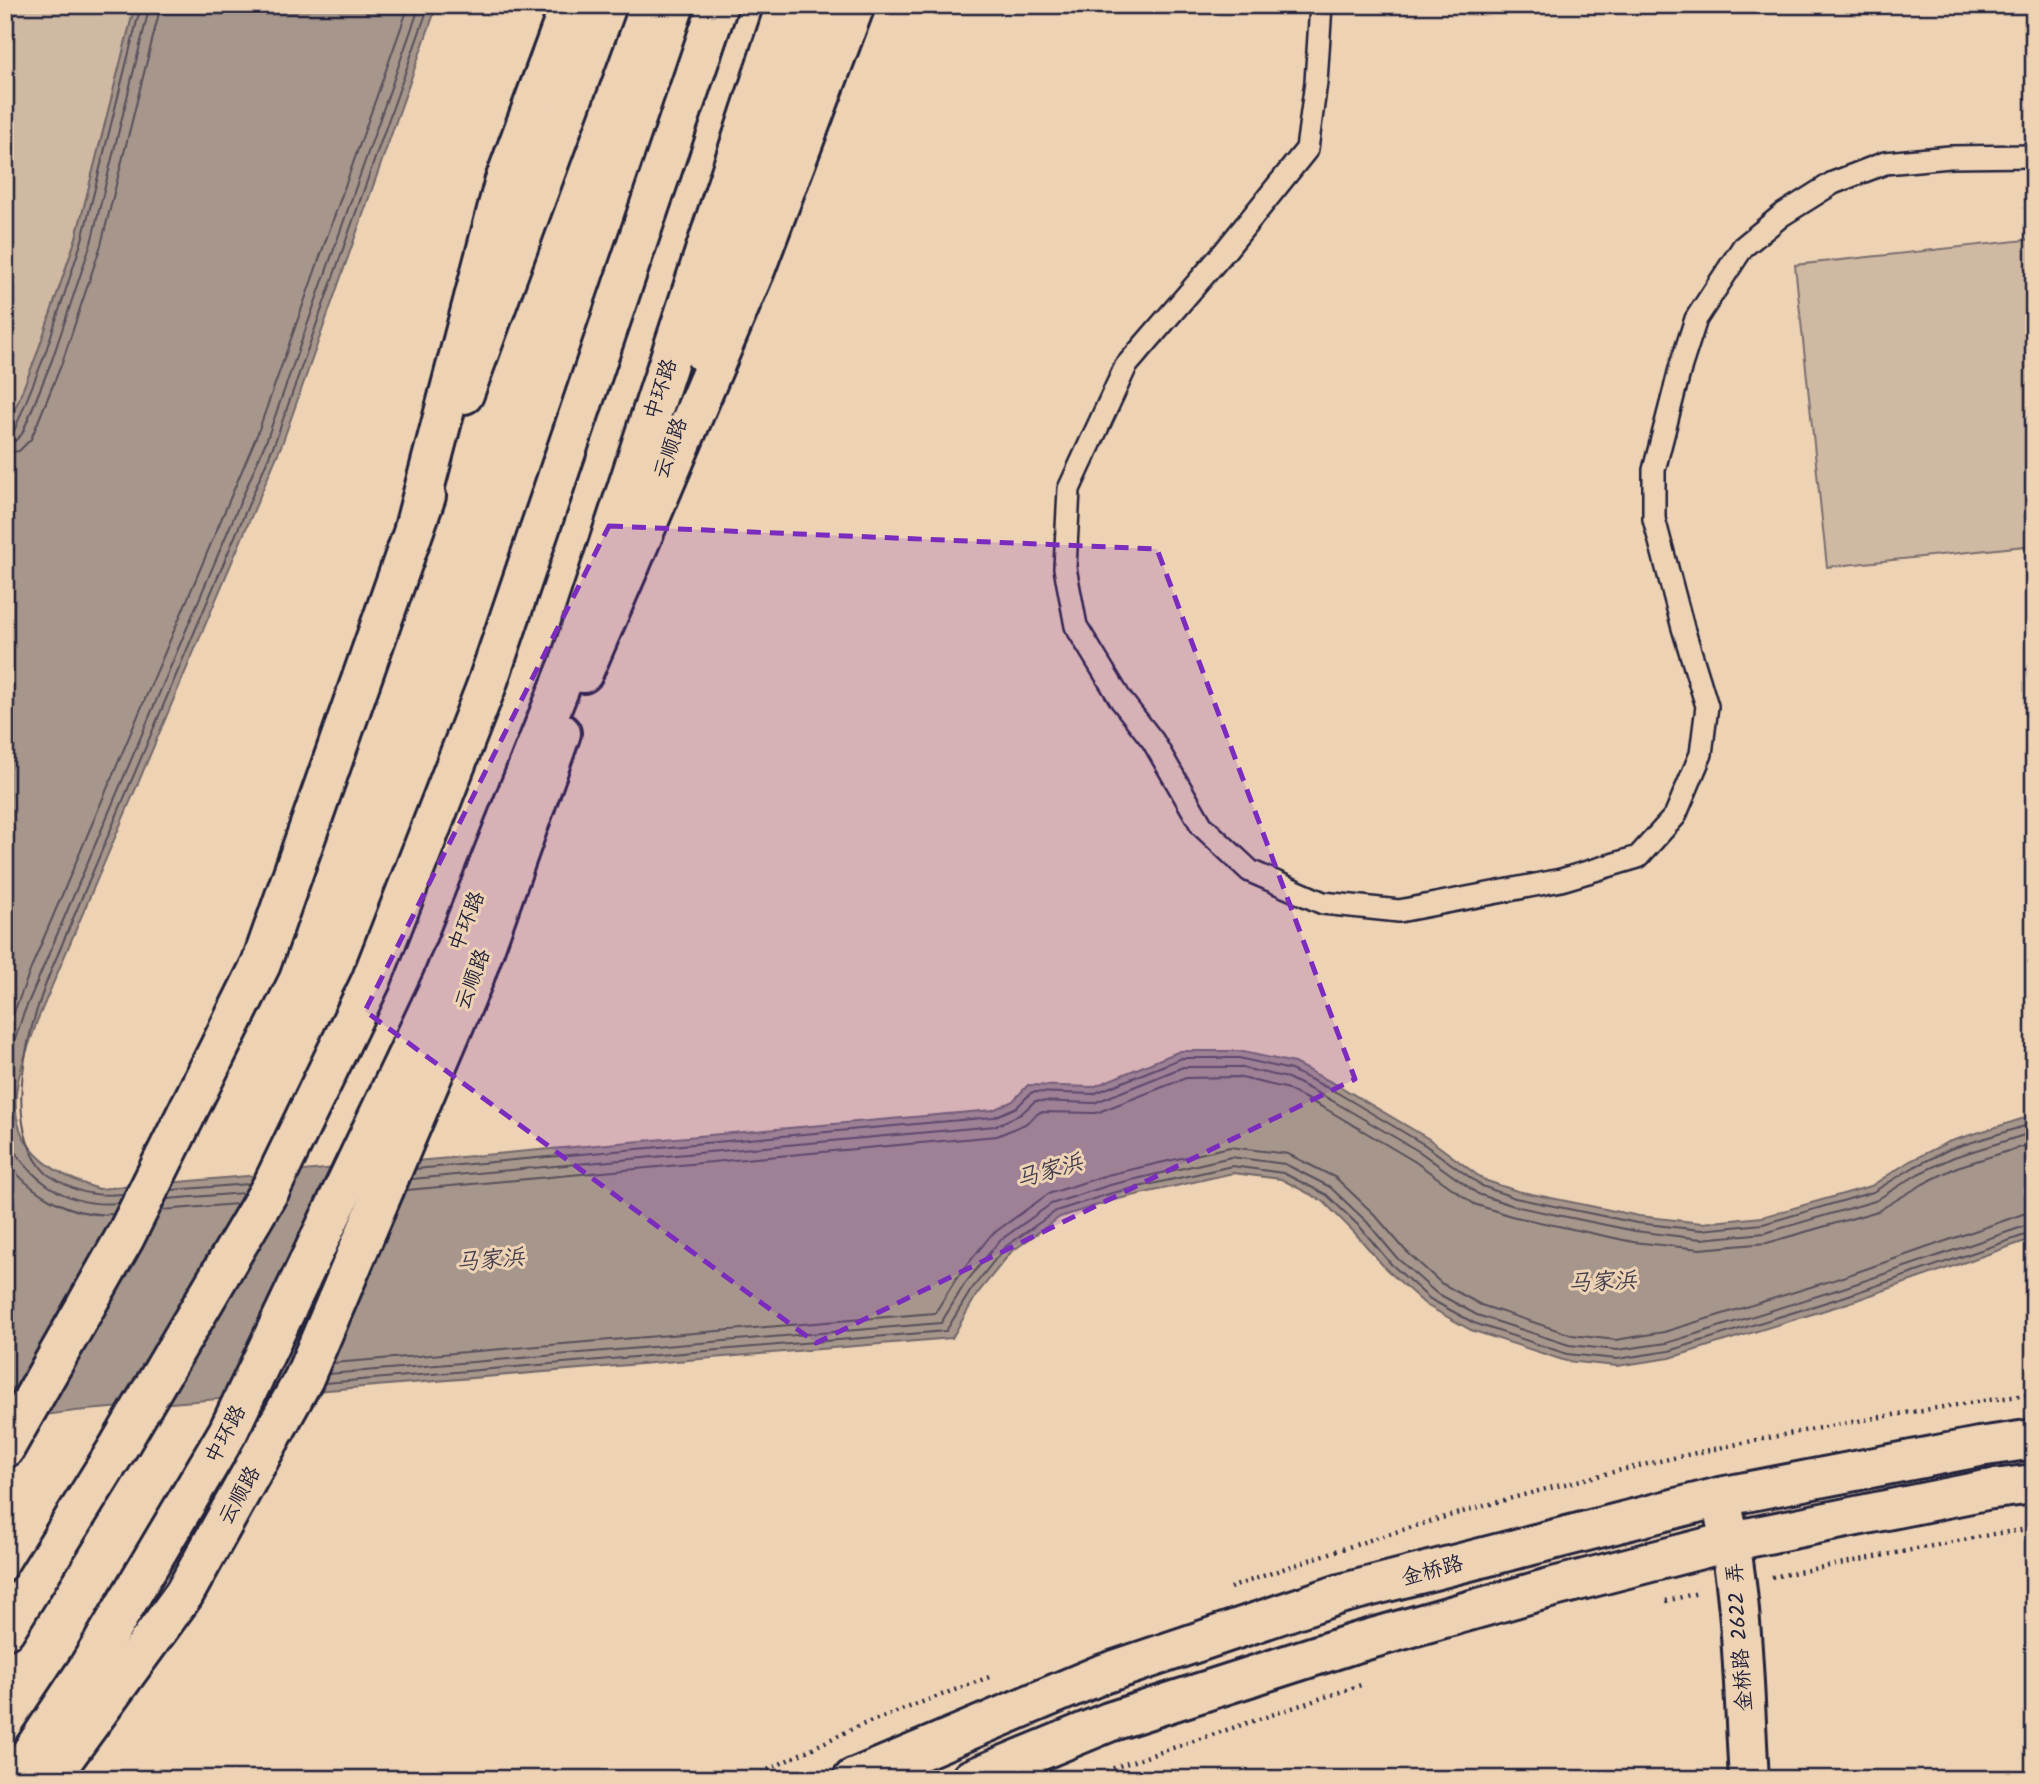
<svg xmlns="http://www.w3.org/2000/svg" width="2039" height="1784" viewBox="0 0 2039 1784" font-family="Kalam,'LXGW WenKai TC',sans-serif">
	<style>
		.green { fill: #d0b9a3; stroke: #796e6f; stroke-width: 2 }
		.water { fill: #a7968b; stroke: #72686b; stroke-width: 2 }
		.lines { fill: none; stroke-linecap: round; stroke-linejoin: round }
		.shore { stroke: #57505b; stroke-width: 2 }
		.lane-casing { stroke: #22223b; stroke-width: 26 }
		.street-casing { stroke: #22223b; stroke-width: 44 }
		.secondary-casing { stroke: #22223b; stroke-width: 44 }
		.primary-casing { stroke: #22223b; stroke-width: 44 }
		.highway-casing { stroke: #22223b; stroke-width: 44 }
		.path { stroke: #22223b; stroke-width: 4.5; stroke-dasharray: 2 5; stroke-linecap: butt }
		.lane { stroke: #edd2b4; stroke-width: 21 }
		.street { stroke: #edd2b4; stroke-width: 38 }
		.secondary { stroke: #edd2b4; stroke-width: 38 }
		.primary { stroke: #edd2b4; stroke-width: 38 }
		.highway { stroke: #edd2b4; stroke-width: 38 }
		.marked { fill: #7b2cbf; fill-opacity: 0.2; stroke: #7b2cbf; stroke-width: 5; stroke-dasharray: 14 9; stroke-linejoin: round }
		.labels { text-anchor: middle; stroke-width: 6; stroke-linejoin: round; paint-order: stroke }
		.street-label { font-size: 21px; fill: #22223b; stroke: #edd2b4 }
		.water-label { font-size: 23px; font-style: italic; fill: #433f4f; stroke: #edd2b4 }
	</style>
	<rect width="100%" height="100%" fill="#edd2b4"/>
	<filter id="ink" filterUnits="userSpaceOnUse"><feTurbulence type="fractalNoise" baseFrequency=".0143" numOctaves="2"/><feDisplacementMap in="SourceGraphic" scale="14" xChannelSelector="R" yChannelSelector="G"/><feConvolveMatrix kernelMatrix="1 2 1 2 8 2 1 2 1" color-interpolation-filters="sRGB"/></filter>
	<g filter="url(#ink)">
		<!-- green -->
		<g class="green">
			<path d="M5 5H135L76 238 37 354 5 434Z"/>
			<path d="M2034 239V545L1827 567 1795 265Z"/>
		</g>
		<!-- water -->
		<path class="water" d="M135 5H437L282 444 37 1021C30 1044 18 1070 16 1095 11 1149 54 1175 99 1189L993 1110 1013 1101 1028 1085 1093 1087 1180 1051H1239L1294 1063 1339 1086 1429 1139 1484 1180 1517 1191 1639 1216 1702 1223 1762 1217 1871 1186 1910 1161 1948 1142 2034 1115V1238L1848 1303 1670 1358 1617 1366 1566 1361 1471 1330 1426 1305 1386 1269 1355 1233 1323 1201 1281 1179 1233 1173 1114 1200 1060 1217 1011 1252 977 1294 952 1338 75 1411 5 1420V434L37 354 76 238Z"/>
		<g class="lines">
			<!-- shore -->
			<g class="shore">
				<path d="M5 434 11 433 15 429 44 357 82 240 141 5"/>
				<path d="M5 443 15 441 22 434 52 360 91 243 150 5"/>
				<path d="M5 453 19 451 31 439 62 363 101 245 161 5"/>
				<path d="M5 1035 34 961 257 435 409 5"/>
				<path d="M5 1070 23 1015 267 439 420 5"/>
				<path d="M5 1134C27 1179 67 1208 118 1203"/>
				<path d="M5 1158C27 1192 72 1218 113 1214"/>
				<path d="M415 1169 994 1117 1017 1107 1032 1092 1093 1094 1182 1058H1239L1291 1070 1336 1092 1425 1145 1482 1186 1515 1198 1637 1223 1701 1230 1763 1224 1873 1192 1914 1167 1950 1149 2034 1123"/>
				<path d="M412 1179 995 1126 1021 1114 1035 1101 1094 1103 1183 1067H1238L1288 1078 1331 1100 1420 1152 1478 1194 1514 1206 1635 1231 1701 1239 1765 1233 1875 1201 1918 1174 1954 1157 2034 1132"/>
				<path d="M172 1190 249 1184"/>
				<path d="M407 1190 997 1136 1025 1124 1040 1112 1096 1113 1186 1078 1237 1077 1285 1088 1326 1109 1414 1161 1474 1204 1511 1216 1633 1242 1700 1249 1767 1243 1878 1211 1923 1184 1957 1167 2034 1143"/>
				<path d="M123 1194C90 1197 75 1192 47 1174 0 1127 27 1029 52 968L275 442 429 5"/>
				<path d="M167 1199 244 1193"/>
				<path d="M162 1210 237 1204"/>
				<path d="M333 1363 935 1313 956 1279 991 1235 1048 1194 1107 1175 1230 1147 1288 1154 1336 1178 1375 1215 1405 1250 1441 1283 1481 1305 1572 1335 1616 1340 1664 1332 1840 1278 2023 1214 2034 1213"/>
				<path d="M328 1374 941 1323 964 1285 999 1241 1051 1204 1110 1185 1231 1157 1285 1164 1330 1187 1367 1222 1397 1258 1435 1292 1477 1315 1569 1345 1617 1350 1667 1343 1843 1288 2034 1223"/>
				<path d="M325 1383 946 1331 971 1290 1005 1247 1056 1211 1112 1193 1232 1166 1283 1173 1327 1195 1361 1228 1391 1264 1430 1299 1474 1323 1567 1354 1617 1359 1669 1351 1846 1296 2034 1232"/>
			</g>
			<!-- lane casing -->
			<g class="lane-casing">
				<path id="lane" d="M1321 5 1316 82 1307 149 1225 251 1126 366 1069 489 1065 568 1076 626 1121 700 1153 741 1202 826 1250 871 1323 903 1399 911 1561 880 1638 857 1675 816 1701 754 1707 706 1683 628 1654 519V470L1681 365 1696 319 1743 247 1782 215 1833 183 1885 163 1950 157 2034 156"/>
			</g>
			<!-- street casing -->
			<g class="street-casing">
				<path id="street" d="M1720 1497C1744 1589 1743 1685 1749 1779"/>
			</g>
			<!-- secondary casing -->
			<g class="secondary-casing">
				<g id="secondary">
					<path d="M853 1779 1100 1675 1340 1594 1720 1497 1979 1447 2034 1439"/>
					<path d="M971 1779 1109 1722 1352 1644 1546 1589 1732 1541 1986 1490 2034 1484"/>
				</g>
			</g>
			<!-- primary casing -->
			<g class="primary-casing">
				<g id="primary">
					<path d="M703 352 823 5"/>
					<path d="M464 394 607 5"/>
					<path d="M583 673 630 565 640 535"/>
					<path d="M5 1448 125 1237 261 964 426 496"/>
					<path d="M49 1779 184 1594 304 1378 474 978 561 733"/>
				</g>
			</g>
			<!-- highway casing -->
			<g class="highway-casing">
				<g id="highway">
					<path d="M414 528 504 183 570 5"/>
					<path d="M630 565 755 270 855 5"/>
					<path d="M5 1630 119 1446 272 1186 371 981 486 687 718 5"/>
					<path d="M14 1779 88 1668 228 1432 442 982 570 662 786 5"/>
				</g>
			</g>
			<!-- path -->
			<g class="path">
				<path d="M1772 1577 1994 1534 2034 1528"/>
				<path d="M1230 1588C1488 1493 1761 1430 2034 1394"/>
				<path d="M1666 1601 1698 1593"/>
				<path d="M749 1779 856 1727 992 1676"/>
				<path d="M1087 1779 1116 1767 1361 1685"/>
			</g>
			<!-- lane -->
			<use href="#lane" class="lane"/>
			<!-- street -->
			<use href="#street" class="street"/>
			<!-- secondary -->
			<use href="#secondary" class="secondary"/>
			<!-- primary -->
			<use href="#primary" class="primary"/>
			<!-- highway -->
			<use href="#highway" class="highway"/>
		</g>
	</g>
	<!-- marked area -->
	<path class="marked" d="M609 526 1157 549 1355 1079 816 1343 365 1011Z"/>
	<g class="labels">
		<!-- street labels -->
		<g class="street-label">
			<text transform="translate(660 389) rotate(-72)" y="7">中环路</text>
			<text transform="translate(670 448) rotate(-71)" y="7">云顺路</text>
			<text transform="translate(466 921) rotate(-68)" y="7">中环路</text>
			<text transform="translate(472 979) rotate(-69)" y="7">云顺路</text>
			<text transform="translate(225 1434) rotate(-62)" y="7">中环路</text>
			<text transform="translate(239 1495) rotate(-61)" y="7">云顺路</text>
			<text transform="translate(1432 1570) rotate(-15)" y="7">金桥路</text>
			<text transform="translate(1739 1637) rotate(-94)" y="7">金桥路 2622 弄</text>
		</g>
		<!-- water labels -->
		<g class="water-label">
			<text transform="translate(1049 1170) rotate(-16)" y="8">马家浜</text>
			<text transform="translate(490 1259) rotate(-5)" y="8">马家浜</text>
			<text transform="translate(1602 1281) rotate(-3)" y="8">马家浜</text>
		</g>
	</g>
	<!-- margin -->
	<rect width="2039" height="1784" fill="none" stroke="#edd2b4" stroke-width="28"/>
	<rect x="14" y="14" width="2011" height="1756" fill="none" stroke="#22223b" stroke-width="2.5" filter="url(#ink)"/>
</svg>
